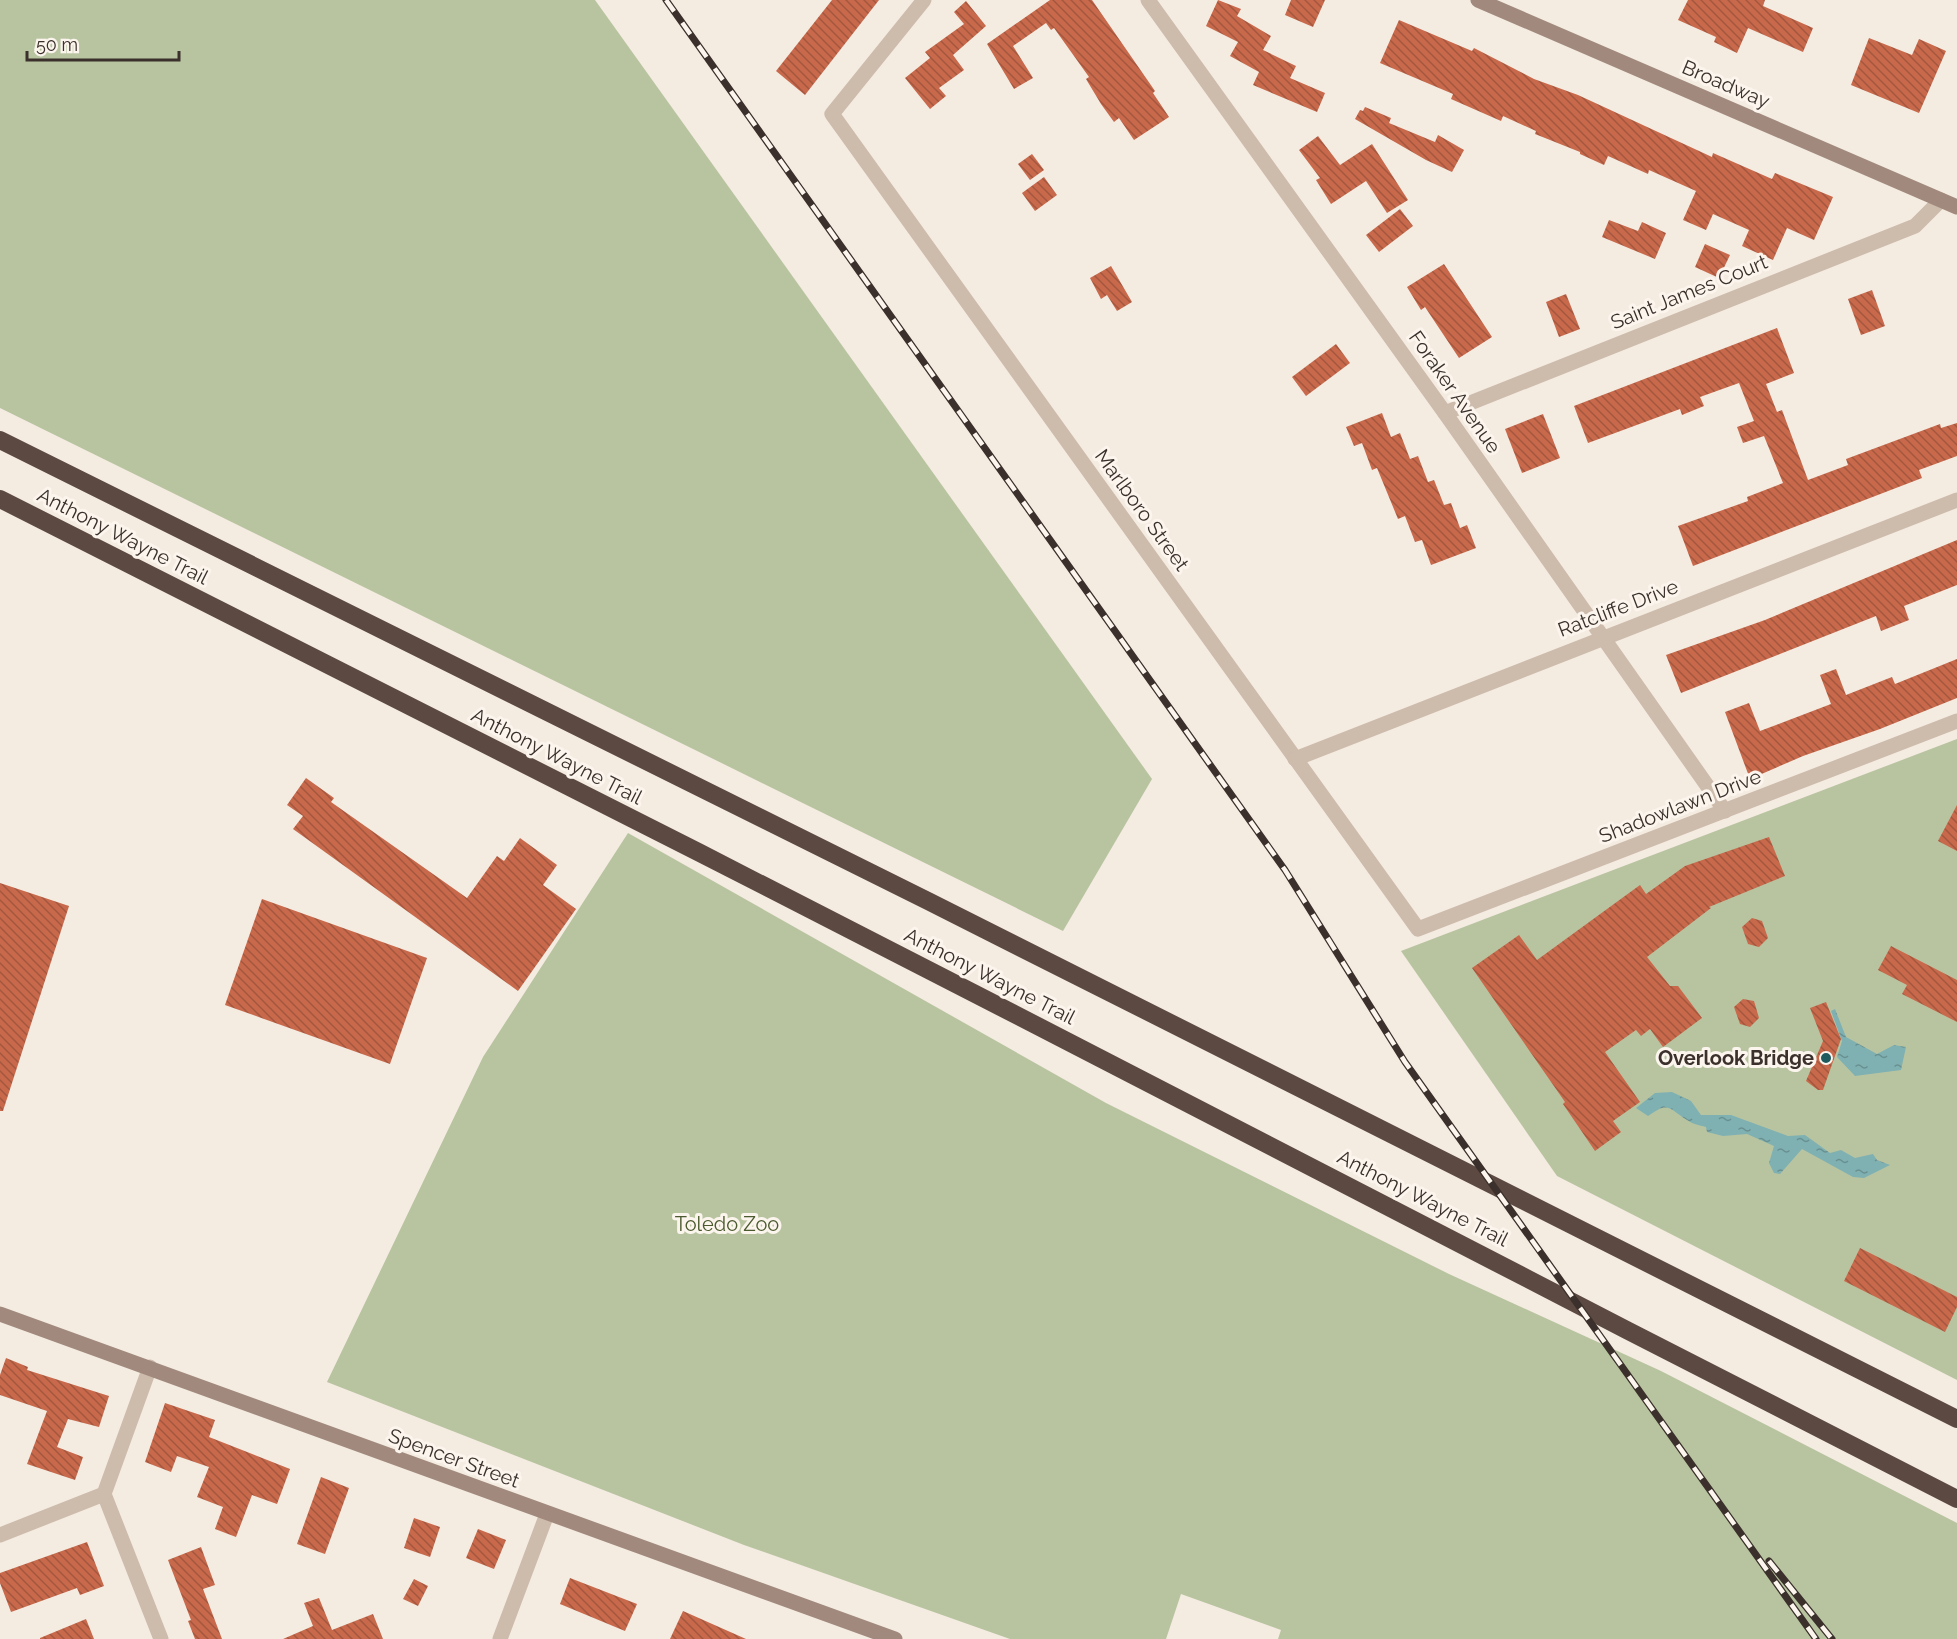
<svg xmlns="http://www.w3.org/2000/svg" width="1957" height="1639" viewBox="0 0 1957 1639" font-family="Raleway,sans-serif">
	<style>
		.green { fill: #b8c4a0 }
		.water { fill: url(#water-ripples) }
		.building { fill: url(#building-back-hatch) }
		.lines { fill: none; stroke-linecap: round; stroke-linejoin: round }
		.street { stroke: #cdbbac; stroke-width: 15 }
		.secondary { stroke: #a18a7d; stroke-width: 15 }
		.highway { stroke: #5c4a42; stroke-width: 18 }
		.rail-casing { stroke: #3b302b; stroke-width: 7 }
		.rail { stroke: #fbf5ee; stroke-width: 4.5; stroke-dasharray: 14; stroke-linecap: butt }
		.poi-dot { fill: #1f5a5e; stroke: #fbf5ee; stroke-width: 2 }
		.labels { text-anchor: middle; stroke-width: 6; stroke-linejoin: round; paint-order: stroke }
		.street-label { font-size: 20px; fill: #3b302b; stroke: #fbf5ee }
		.poi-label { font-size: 20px; font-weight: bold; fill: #3b302b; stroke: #fbf5ee; text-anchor: end }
		.park-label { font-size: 20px; fill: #4a5a2e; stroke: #fbf5ee }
	</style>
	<defs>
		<pattern id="water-ripples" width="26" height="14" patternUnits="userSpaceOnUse" patternTransform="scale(1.5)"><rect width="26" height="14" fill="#7fb0b2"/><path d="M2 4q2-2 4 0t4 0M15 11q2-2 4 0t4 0" fill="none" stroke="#699091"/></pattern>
		<pattern id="building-back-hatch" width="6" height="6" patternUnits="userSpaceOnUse" patternTransform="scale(1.5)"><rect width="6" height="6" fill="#c8694b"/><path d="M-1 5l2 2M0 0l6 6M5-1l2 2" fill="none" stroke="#a4573f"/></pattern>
	</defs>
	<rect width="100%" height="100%" fill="#f4ebe1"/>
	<!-- green -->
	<g class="green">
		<path d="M0 0H595L1152 779 1063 931 0 408Z"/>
		<path d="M1957 739V1380L1557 1176 1401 951Z"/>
		<path d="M628 833 1106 1103 1449 1274 1661 1371 1957 1523V1639H1278L1281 1630 1181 1594 1166 1639H1010L744 1545 327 1382 483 1057Z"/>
	</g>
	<!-- water -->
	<g class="water">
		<path d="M1835 1009 1846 1037 1877 1054 1894 1045 1906 1047 1901 1070 1855 1076 1837 1057 1842 1041 1831 1011Z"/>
		<path d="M1672 1092 1691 1101 1701 1115H1731L1788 1136 1805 1135 1830 1153 1841 1150 1855 1158 1873 1154 1877 1160 1890 1165 1864 1178 1853 1177 1802 1149 1780 1174 1774 1173 1769 1163 1774 1146 1747 1134 1723 1136 1707 1132 1706 1127C1699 1125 1692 1124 1687 1120 1668 1108 1669 1101 1648 1116L1636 1108 1655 1093Z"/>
	</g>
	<!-- building -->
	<g class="building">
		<path d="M832 0H879L805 95 776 71Z"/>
		<path d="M1050 0H1092L1155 91 1153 93 1169 117 1134 140 1119 118 1114 122 1101 104 1086 79 1089 77 1054 28 1051 30 1046 23 1013 46 1033 78 1014 89 987 44Z"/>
		<path d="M1218 0 1241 9 1237 16 1271 36 1263 50 1296 66 1290 78 1325 93 1317 112 1253 85 1259 72 1230 56 1238 42 1206 26Z"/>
		<path d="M1291 0H1325L1313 27 1285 15Z"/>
		<path d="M1688 0H1765L1763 6 1813 28 1803 52 1748 28 1737 53 1714 42 1716 37 1678 20Z"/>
		<path d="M966 1 986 26 953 55 964 70 939 88 946 96 930 109 905 78 930 58 925 52 964 24 954 12Z"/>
		<path d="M1399 20 1472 51 1474 48 1534 79 1578 95 1712 157 1713 153 1772 179 1775 173 1833 197 1814 240 1787 228 1773 260 1742 246 1749 230 1713 214 1706 230 1683 220 1696 191 1649 170 1648 174 1608 156 1604 165 1580 154V152L1535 134 1536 131 1503 116 1501 121 1451 99 1453 94 1380 63Z"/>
		<path d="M1869 38 1912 55 1919 39 1946 51 1919 113 1851 85Z"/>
		<path d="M1365 107 1391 118 1389 123 1435 142 1438 135 1464 150 1452 172 1426 160 1355 119 1360 110 1363 111Z"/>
		<path d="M1318 136 1340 165 1372 144 1408 200 1387 213 1366 181 1331 204 1316 180 1320 178 1299 150Z"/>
		<path d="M1032 154 1044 170 1030 180 1018 164Z"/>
		<path d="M1044 177 1057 195 1035 211 1022 193Z"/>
		<path d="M1400 209 1413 226 1379 252 1366 235Z"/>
		<path d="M1609 220 1638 231 1642 222 1666 233 1655 259 1602 237Z"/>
		<path d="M1705 244 1730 255 1719 278 1695 267Z"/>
		<path d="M1444 264 1492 337 1459 358 1425 307 1421 310 1407 287Z"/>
		<path d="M1111 266 1132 302 1117 311 1107 295 1101 299 1090 278Z"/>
		<path d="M1872 290 1885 326 1861 335 1848 299Z"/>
		<path d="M1566 294 1580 329 1559 337 1546 302Z"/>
		<path d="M1777 328 1794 373 1766 384 1777 412 1782 410 1808 480 1848 465 1846 459 1940 424 1941 428 1957 423V456L1919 470 1922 478 1693 566 1678 526 1748 501 1747 497 1783 483 1764 436 1743 443 1737 427 1754 421 1739 383 1700 397 1704 406 1682 415 1680 409 1588 443 1574 406Z"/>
		<path d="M1336 344 1350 363 1306 396 1292 377Z"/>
		<path d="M1382 413 1391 437 1400 433 1410 459 1418 456 1428 482 1434 480 1444 505 1451 503 1460 528 1467 525 1476 548 1431 565 1422 540 1415 542 1405 516 1398 519 1377 468 1372 470 1362 443 1354 446 1346 427Z"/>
		<path d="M1543 414 1560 458 1522 473 1505 429Z"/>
		<path d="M1957 540V585L1904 606 1909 620 1881 631 1876 616 1681 693 1666 655 1765 620Z"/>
		<path d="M1957 659V698L1880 729 1803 756 1750 779 1725 712 1749 703 1760 731 1831 704 1820 675 1836 669 1846 695 1892 677 1895 684Z"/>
		<path d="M306 778 334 798 331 802 467 898 497 856 504 861 520 838 557 865 543 885 576 909 518 991 293 829 303 816 287 805Z"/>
		<path d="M1957 805V851L1938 841Z"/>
		<path d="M1769 837 1785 876 1709 907 1711 908 1647 957 1670 986H1678L1702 1018 1663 1047 1650 1029 1641 1036 1636 1030 1605 1052 1640 1102 1613 1121 1621 1132 1595 1151 1563 1104 1565 1102 1472 968 1519 935 1537 960 1640 885 1646 894 1685 866Z"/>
		<path d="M0 883 69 906 3 1111H0Z"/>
		<path d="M262 899 427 958 390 1064 225 1005Z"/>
		<path d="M1752 918 1762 921 1768 938 1759 947 1748 944 1742 927Z"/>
		<path d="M1891 946 1957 980V1022L1902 994 1907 985 1878 970Z"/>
		<path d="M1743 999 1754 1001 1759 1018 1750 1027 1740 1024 1734 1007Z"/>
		<path d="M1826 1002 1841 1039 1823 1090H1818L1806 1081 1823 1041 1810 1008Z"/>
		<path d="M1860 1248 1957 1297V1307L1945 1332 1844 1281Z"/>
		<path d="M6 1358 28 1367 27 1370 109 1396 99 1427 68 1419 57 1447 83 1457 75 1480 27 1464 47 1411 0 1395V1375Z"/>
		<path d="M165 1403 215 1420 209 1437 290 1469 277 1504 252 1495 236 1537 215 1529 223 1507 197 1497 209 1467 177 1456 171 1472 145 1462Z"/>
		<path d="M321 1477 349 1488 325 1554 297 1544Z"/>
		<path d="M414 1518 440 1527 430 1557 404 1548Z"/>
		<path d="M478 1529 506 1540 494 1569 466 1558Z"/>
		<path d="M87 1542 104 1586 80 1595 77 1588 11 1612 0 1583V1573Z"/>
		<path d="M201 1547 215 1585 203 1589 222 1639H195L188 1621 191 1620 168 1560Z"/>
		<path d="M570 1578 637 1604 625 1631 560 1604Z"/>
		<path d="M414 1579 428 1586 418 1606 403 1599Z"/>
		<path d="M319 1598 332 1630 373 1614 383 1639H283L313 1626 304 1603Z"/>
		<path d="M683 1611 746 1639H670Z"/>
		<path d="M86 1619 94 1639H40V1638Z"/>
	</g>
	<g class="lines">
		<!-- street -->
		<g class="street">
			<path d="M924 0 832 114 1418 929 1957 721"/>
			<path d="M1148 0 1445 413 1725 811"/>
			<path d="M1445 413 1915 226 1941 200"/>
			<path d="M1295 759 1957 500"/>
			<path d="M104 1494 161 1639"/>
			<path d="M0 1535 104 1494 150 1367"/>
			<path d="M500 1639 547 1514"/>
		</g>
		<!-- secondary -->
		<g class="secondary">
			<path d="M1478 0 1957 207"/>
			<path d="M0 1314 895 1639"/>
		</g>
		<!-- highway -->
		<g class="highway">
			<path d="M0 440 928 901 1957 1419"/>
			<path d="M0 499C341 672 684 843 1024 1019 1335 1178 1645 1341 1957 1499"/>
		</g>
		<!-- rail casing -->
		<g class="rail-casing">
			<g id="rail">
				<path d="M666 0 1285 870 1405 1062 1816 1639"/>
				<path d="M1769 1561 1832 1639"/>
			</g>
		</g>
		<!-- rail -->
		<use href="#rail" class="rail"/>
	</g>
	<!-- markers -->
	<circle class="poi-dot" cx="1826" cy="1058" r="6"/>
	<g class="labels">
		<!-- street labels -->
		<g class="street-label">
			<text transform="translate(1726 84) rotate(23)" y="7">Broadway</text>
			<text transform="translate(1689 292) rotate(-22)" y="7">Saint James Court</text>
			<text transform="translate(1455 392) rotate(55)" y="7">Foraker Avenue</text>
			<text transform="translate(1142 510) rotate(54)" y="7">Marlboro Street</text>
			<text transform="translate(123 536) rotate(27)" y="7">Anthony Wayne Trail</text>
			<text transform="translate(1618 608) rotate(-21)" y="7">Ratcliffe Drive</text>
			<text transform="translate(557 756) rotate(27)" y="7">Anthony Wayne Trail</text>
			<text transform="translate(1680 806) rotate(-21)" y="7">Shadowlawn Drive</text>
			<text transform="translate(990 976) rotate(27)" y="7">Anthony Wayne Trail</text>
			<text transform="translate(1423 1198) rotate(27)" y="7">Anthony Wayne Trail</text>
			<text transform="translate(454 1458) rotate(20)" y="7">Spencer Street</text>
		</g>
		<!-- poi labels -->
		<g class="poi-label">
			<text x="1814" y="1065">Overlook Bridge</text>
		</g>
		<!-- park labels -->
		<g class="park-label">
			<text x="727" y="1231">Toledo Zoo</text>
		</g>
	</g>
	<!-- scale -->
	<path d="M27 51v9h152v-9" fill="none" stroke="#3b302b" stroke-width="3"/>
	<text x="36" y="51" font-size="18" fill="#3b302b" stroke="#fbf5ee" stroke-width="4.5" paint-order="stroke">50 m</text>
</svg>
